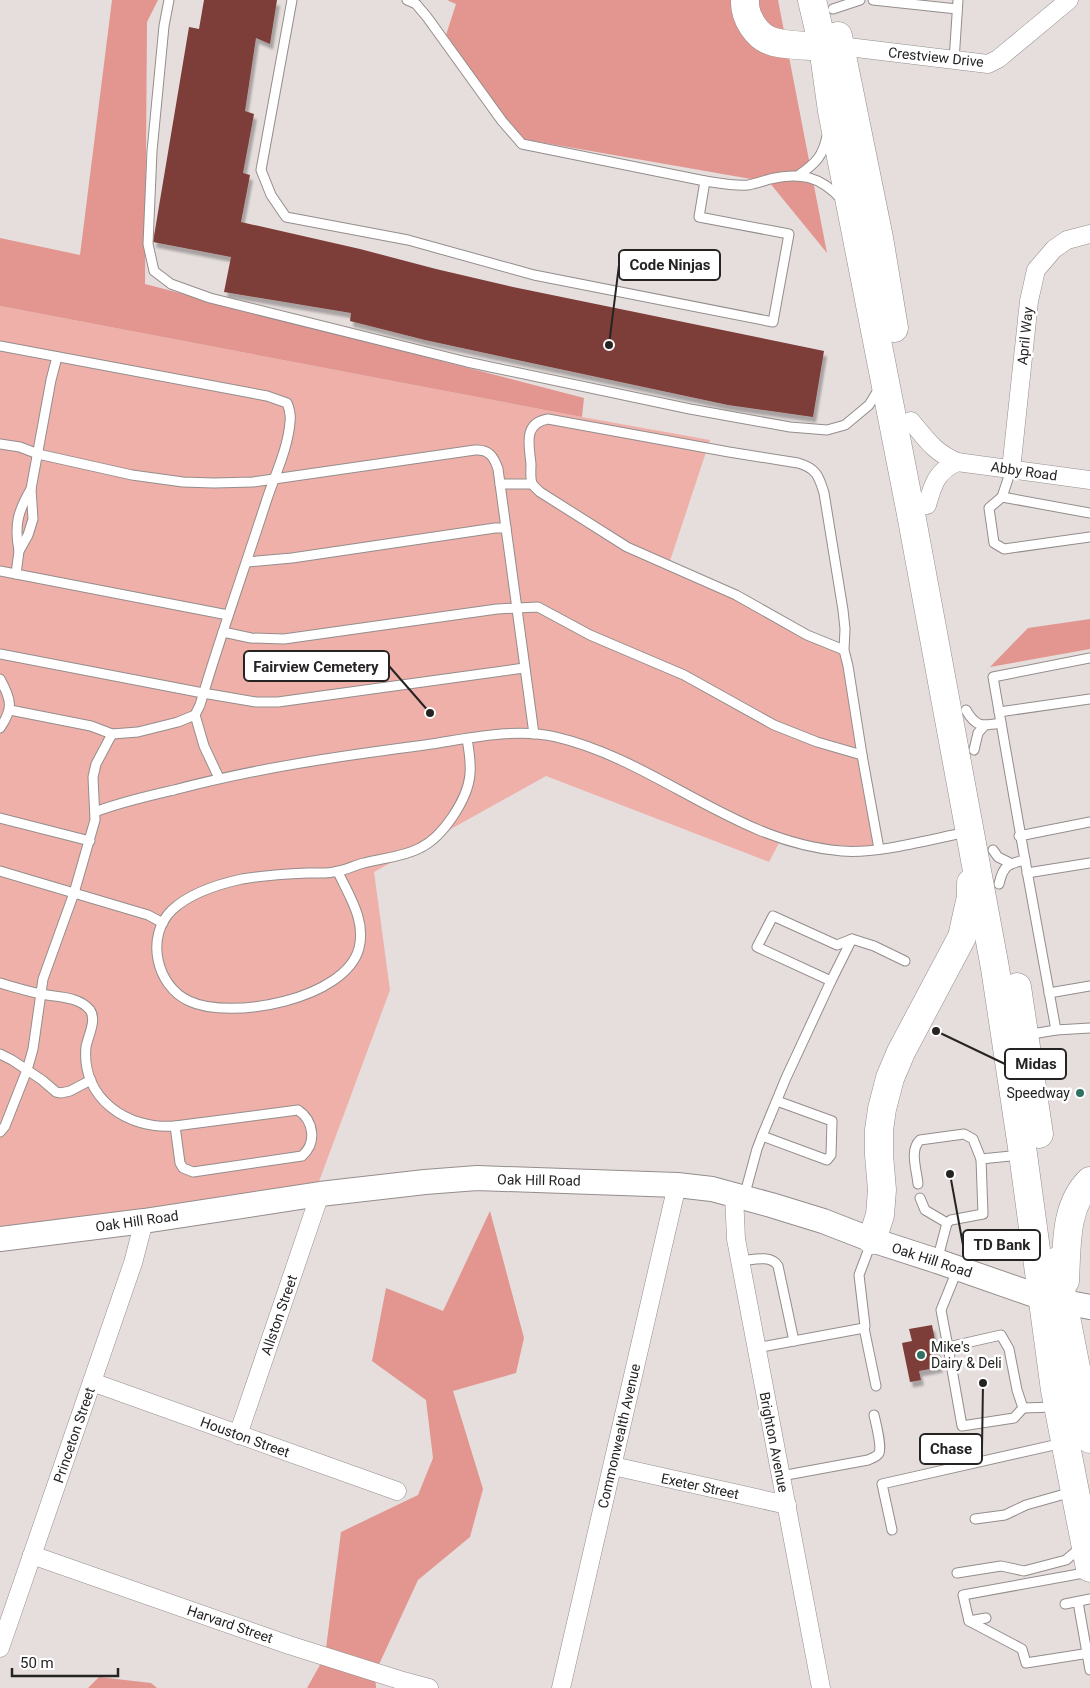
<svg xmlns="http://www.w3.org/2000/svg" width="1090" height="1688" viewBox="0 0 1090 1688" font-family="Roboto,sans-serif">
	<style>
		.green { fill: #efb0a9 }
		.forest { fill: #e2968f }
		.building { fill: #7d3c37; filter: url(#shadow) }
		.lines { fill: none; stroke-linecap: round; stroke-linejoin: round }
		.lane-casing { stroke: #948d8c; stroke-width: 11 }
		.street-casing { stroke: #948d8c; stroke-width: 19 }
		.secondary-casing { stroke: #948d8c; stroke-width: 26 }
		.highway-casing { stroke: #948d8c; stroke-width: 29 }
		.lane { stroke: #fff; stroke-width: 9 }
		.street { stroke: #fff; stroke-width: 18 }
		.secondary { stroke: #fff; stroke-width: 24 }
		.highway { stroke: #fff; stroke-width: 28 }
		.poi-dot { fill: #2f7163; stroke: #fff; stroke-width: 2 }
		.labels { text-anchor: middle; stroke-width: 5; stroke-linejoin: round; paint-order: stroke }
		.street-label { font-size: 14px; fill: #262323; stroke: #fff }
		.poi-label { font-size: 14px; fill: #262323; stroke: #fff; text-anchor: end }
		.leader { fill: none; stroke: #262323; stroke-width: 2 }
		.callout-dot { fill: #262323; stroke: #fff; stroke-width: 2 }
		.callout { fill: #fff; stroke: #262323; stroke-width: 2 }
		.callout-label { font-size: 15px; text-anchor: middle; font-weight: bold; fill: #262323 }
	</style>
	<defs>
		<filter id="shadow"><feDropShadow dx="3" dy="5.5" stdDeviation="1" flood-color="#0004"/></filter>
	</defs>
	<rect width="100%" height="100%" fill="#e5dedd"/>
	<!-- green -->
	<path class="green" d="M0 306 582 417 710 440 669 564 848 649 884 850 781 839 769 862 546 776 374 872 390 990 314 1195 0 1238Z"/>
	<!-- forest -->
	<g class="forest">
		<path d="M112 0H158L147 22 145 284 584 398 582 417 0 306V238L80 255Z"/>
		<path d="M447 0H778L827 253 769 182 522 139 445 38 456 4Z"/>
		<path d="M1090 619V649L990 667 1028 628Z"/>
		<path d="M490 1211 524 1338 516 1373 453 1391 483 1489 470 1537 418 1580 375 1673 376 1688H307L325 1656 341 1532 418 1495 433 1458 426 1400 372 1361 386 1288 443 1311Z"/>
		<path d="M99 1677 151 1683 157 1688H88Z"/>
	</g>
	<!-- building -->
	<g class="building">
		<path d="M204 0H277L270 44 256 38 245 111 254 114 243 173 250 175 241 222 360 249 436 269 513 287 824 351 813 417 728 405 499 356 425 340 350 321 351 313 224 292 231 257 153 242 189 27 199 29Z"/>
		<path d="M932 1325 940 1367 919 1371 921 1380 910 1382 902 1343 912 1341 909 1329Z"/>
	</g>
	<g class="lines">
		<!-- lane casing -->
		<g class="lane-casing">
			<g id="lane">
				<path d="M169 0 164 26 152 151 148 244 154 271 171 284 210 298 467 362 690 409 790 427 827 430 845 425 869 405 880 387"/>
				<path d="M292 0 261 170 271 195 286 217 408 240 534 275 773 322 789 234 699 217 705 181"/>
				<path d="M407 0 416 4 427 17 502 121 522 144 705 181C719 183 733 186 748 185 755 184 763 181 770 179 800 172 820 176 841 199"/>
				<path d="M873 0 957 9"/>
				<path d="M833 9 860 0"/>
				<path d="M954 61 958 0"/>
				<path d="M799 175C816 163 823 156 827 136"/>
				<path d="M0 346 267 396 287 403C290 410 291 415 290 422 288 449 274 477 266 502 244 570 220 637 200 705L195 715 204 746 219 778"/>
				<path d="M0 444 20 447 38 454 132 475 183 482 214 483 253 482 475 450C489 449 494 457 498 469L534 734"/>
				<path d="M1011 470 1002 497 1090 513"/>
				<path d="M500 484H532"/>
				<path d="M1002 497 989 508 994 543 1004 549 1090 537"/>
				<path d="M19 551C14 525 18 511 31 489"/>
				<path d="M247 562 292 558 495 528H506"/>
				<path d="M0 571 228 615"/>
				<path d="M16 574 19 551 28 535 33 519 31 489 51 380 57 357"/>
				<path d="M223 632 251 638 284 639 497 609 538 607 590 635 684 675 774 725 817 742 862 755 879 849"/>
				<path d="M844 650 845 629 843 610 824 493C819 476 816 468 798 463L729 452 548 419C523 423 529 445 531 464 531 469 530 478 532 483 533 486 538 490 540 492L627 547 736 595 807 635 844 650 848 666 862 755"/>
				<path d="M0 654 203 693 256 702H278L524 668"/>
				<path d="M0 679C11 699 14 708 0 728"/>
				<path d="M10 710 91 726 112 734 138 732 178 722 195 715"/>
				<path d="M966 710C976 728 983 726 1001 723"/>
				<path d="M999 712 1090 699"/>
				<path d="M974 750 978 733 984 726"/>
				<path d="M95 812C121 802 148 796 174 790 257 768 340 756 425 745 467 739 515 727 556 737 658 761 736 843 842 851 879 854 931 839 968 832"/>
				<path d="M0 818 90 841"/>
				<path d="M1019 836 1090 822"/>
				<path d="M993 850 998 857 1010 863"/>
				<path d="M1025 860 993 677 1090 658"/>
				<path d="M0 871 148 915 163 923"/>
				<path d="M338 872C349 896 366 920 359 948 346 999 231 1021 189 1001 156 986 145 936 172 910 190 893 219 884 242 879 264 875 286 874 308 873 318 873 329 874 338 871 347 870 355 865 364 863 383 858 403 857 420 848 443 837 468 799 470 774 471 762 469 750 467 739"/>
				<path d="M1027 873 1090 863"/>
				<path d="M999 884C1003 866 1007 864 1025 860L1056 1030"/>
				<path d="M831 981 852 939"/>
				<path d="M0 983C13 987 27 991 41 994 56 997 79 996 90 1010 97 1020 88 1036 86 1047 81 1098 127 1130 175 1126"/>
				<path d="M1049 993 1090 986"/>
				<path d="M1026 1035 1056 1030 1090 1028"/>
				<path d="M0 1054 12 1060 42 1080 56 1092 61 1093 70 1091 91 1080"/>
				<path d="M298 1110C314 1121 317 1143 302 1156L193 1172 183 1168 180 1163 175 1126Z"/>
				<path d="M0 1132 5 1126 27 1070 33 1049 43 979 74 893 95 820 93 777 96 764 112 734"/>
				<path d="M762 1136 827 1160 831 1155 832 1121 777 1101"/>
				<path d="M918 1184C917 1171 909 1150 920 1140L964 1134 973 1139 981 1159"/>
				<path d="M744 1197 757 1149 762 1136 786 1078 831 981 757 947 773 916 837 945 852 939 874 946 905 961"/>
				<path d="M920 1198 925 1210 947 1223"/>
				<path d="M947 1223 951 1220 983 1214 981 1159 1020 1155"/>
				<path d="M871 1243 859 1275 865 1326 864 1328 876 1386"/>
				<path d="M740 1261C752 1260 771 1254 778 1266L794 1341"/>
				<path d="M937 1261 947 1223"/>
				<path d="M958 1268 941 1310 948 1347 1001 1335 1009 1349 1017 1390 1023 1408 1054 1407"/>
				<path d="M948 1347 962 1426 1014 1418 1023 1408"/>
				<path d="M756 1348 864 1328"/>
				<path d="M781 1476 868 1460C872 1458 877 1457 879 1453 882 1446 876 1424 874 1415"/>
				<path d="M975 1519 1005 1515 1026 1505 1072 1492"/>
				<path d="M892 1530 882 1484 1063 1443"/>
				<path d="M957 1573 1001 1566 1024 1571 1066 1560 1081 1547"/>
				<path d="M1078 1602 1090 1670"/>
				<path d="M1065 1604 1090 1599"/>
				<path d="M986 1618 969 1621 963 1595 1090 1572"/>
				<path d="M969 1621 1022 1649 1026 1663 1090 1653"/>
			</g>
		</g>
		<!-- street casing -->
		<g class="street-casing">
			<g id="street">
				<path d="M840 46 988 64 998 59 1069 0"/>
				<path d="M911 421C927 440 934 452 957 462L1090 480"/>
				<path d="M1011 470 1029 301 1036 270 1054 249 1067 240 1090 234"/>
				<path d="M927 505C933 484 936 472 957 462"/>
				<path d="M734 1195 736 1239 821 1688"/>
				<path d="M92 1382 397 1491"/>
				<path d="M238 1435 320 1194"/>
				<path d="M613 1466 787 1505"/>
				<path d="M32 1555 289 1645 403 1681 429 1688"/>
				<path d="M0 1648 133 1263 144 1221"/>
				<path d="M561 1688 677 1185"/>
			</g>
		</g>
		<!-- secondary casing -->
		<g class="secondary-casing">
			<path id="secondary" d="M0 1239 144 1221 320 1194 425 1182 477 1178 677 1185 712 1189 771 1205 823 1221 872 1240 937 1261 1043 1298 1090 1307"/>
		</g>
		<!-- highway casing -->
		<g class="highway-casing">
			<g id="highway">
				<path d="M745 0C744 17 757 38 774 42 791 46 822 47 840 46"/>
				<path d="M812 0 823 47 832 111 911 514 995 968 1023 1154 1055 1390 1090 1568"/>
				<path d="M838 36 879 238 894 328"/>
				<path d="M1017 987 1039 1134"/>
				<path d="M872 1240 880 1215 882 1190 879 1155V1130L882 1109 890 1078 901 1052 962 937 971 897V883"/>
				<path d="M1057 1261 1063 1302 1090 1439"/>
				<path d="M1065 1281C1067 1248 1064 1206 1090 1181"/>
			</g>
		</g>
		<!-- lane -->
		<use href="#lane" class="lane"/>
		<!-- street -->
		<use href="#street" class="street"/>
		<!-- secondary -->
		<use href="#secondary" class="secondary"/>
		<!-- highway -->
		<use href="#highway" class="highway"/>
	</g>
	<!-- markers -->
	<g class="poi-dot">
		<circle cx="1080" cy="1093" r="5"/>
		<circle cx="921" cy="1355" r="5"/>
	</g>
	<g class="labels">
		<!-- street labels -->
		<g class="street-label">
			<text transform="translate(936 57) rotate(6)" y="5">Crestview Drive</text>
			<text transform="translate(1025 336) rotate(-84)" y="5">April Way</text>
			<text transform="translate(1024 471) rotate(8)" y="5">Abby Road</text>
			<text transform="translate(539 1180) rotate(1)" y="5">Oak Hill Road</text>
			<text transform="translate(137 1221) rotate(-8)" y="5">Oak Hill Road</text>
			<text transform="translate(932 1260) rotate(18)" y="5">Oak Hill Road</text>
			<text transform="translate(279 1315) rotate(-71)" y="5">Allston Street</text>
			<text transform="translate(74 1435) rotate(-71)" y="5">Princeton Street</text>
			<text transform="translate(619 1436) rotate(-77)" y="5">Commonwealth Avenue</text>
			<text transform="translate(245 1437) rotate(20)" y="5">Houston Street</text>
			<text transform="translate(774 1442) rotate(79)" y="5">Brighton Avenue</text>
			<text transform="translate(700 1486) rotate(12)" y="5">Exeter Street</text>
			<text transform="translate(230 1624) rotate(19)" y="5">Harvard Street</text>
		</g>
		<!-- poi labels -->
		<g class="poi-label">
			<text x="1070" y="1098">Speedway</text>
			<text x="931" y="1352" text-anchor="start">Mike's<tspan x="931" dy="16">Dairy &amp; Deli</tspan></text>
		</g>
	</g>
	<!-- callouts -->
	<path class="leader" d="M609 345L619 265M430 713L389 666M936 1031L1005 1064M950 1174L963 1245M983 1383L982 1449"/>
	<g class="callout-dot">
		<circle cx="609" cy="345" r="5"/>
		<circle cx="430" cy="713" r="5"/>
		<circle cx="936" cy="1031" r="5"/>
		<circle cx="950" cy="1174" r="5"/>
		<circle cx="983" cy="1383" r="5"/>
	</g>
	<g class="callout">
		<rect x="619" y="250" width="101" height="30" rx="5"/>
		<rect x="244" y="651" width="145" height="30" rx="5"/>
		<rect x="1005" y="1049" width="61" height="30" rx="5"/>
		<rect x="963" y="1230" width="77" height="30" rx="5"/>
		<rect x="920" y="1434" width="62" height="30" rx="5"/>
	</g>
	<g class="callout-label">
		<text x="670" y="270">Code Ninjas</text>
		<text x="316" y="672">Fairview Cemetery</text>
		<text x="1036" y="1069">Midas</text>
		<text x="1002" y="1250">TD Bank</text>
		<text x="951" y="1454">Chase</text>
	</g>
	<!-- scale -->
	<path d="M12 1668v8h106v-8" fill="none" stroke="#262323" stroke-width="2.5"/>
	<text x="20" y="1668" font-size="15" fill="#262323" stroke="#ffffff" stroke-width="4" paint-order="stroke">50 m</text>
</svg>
